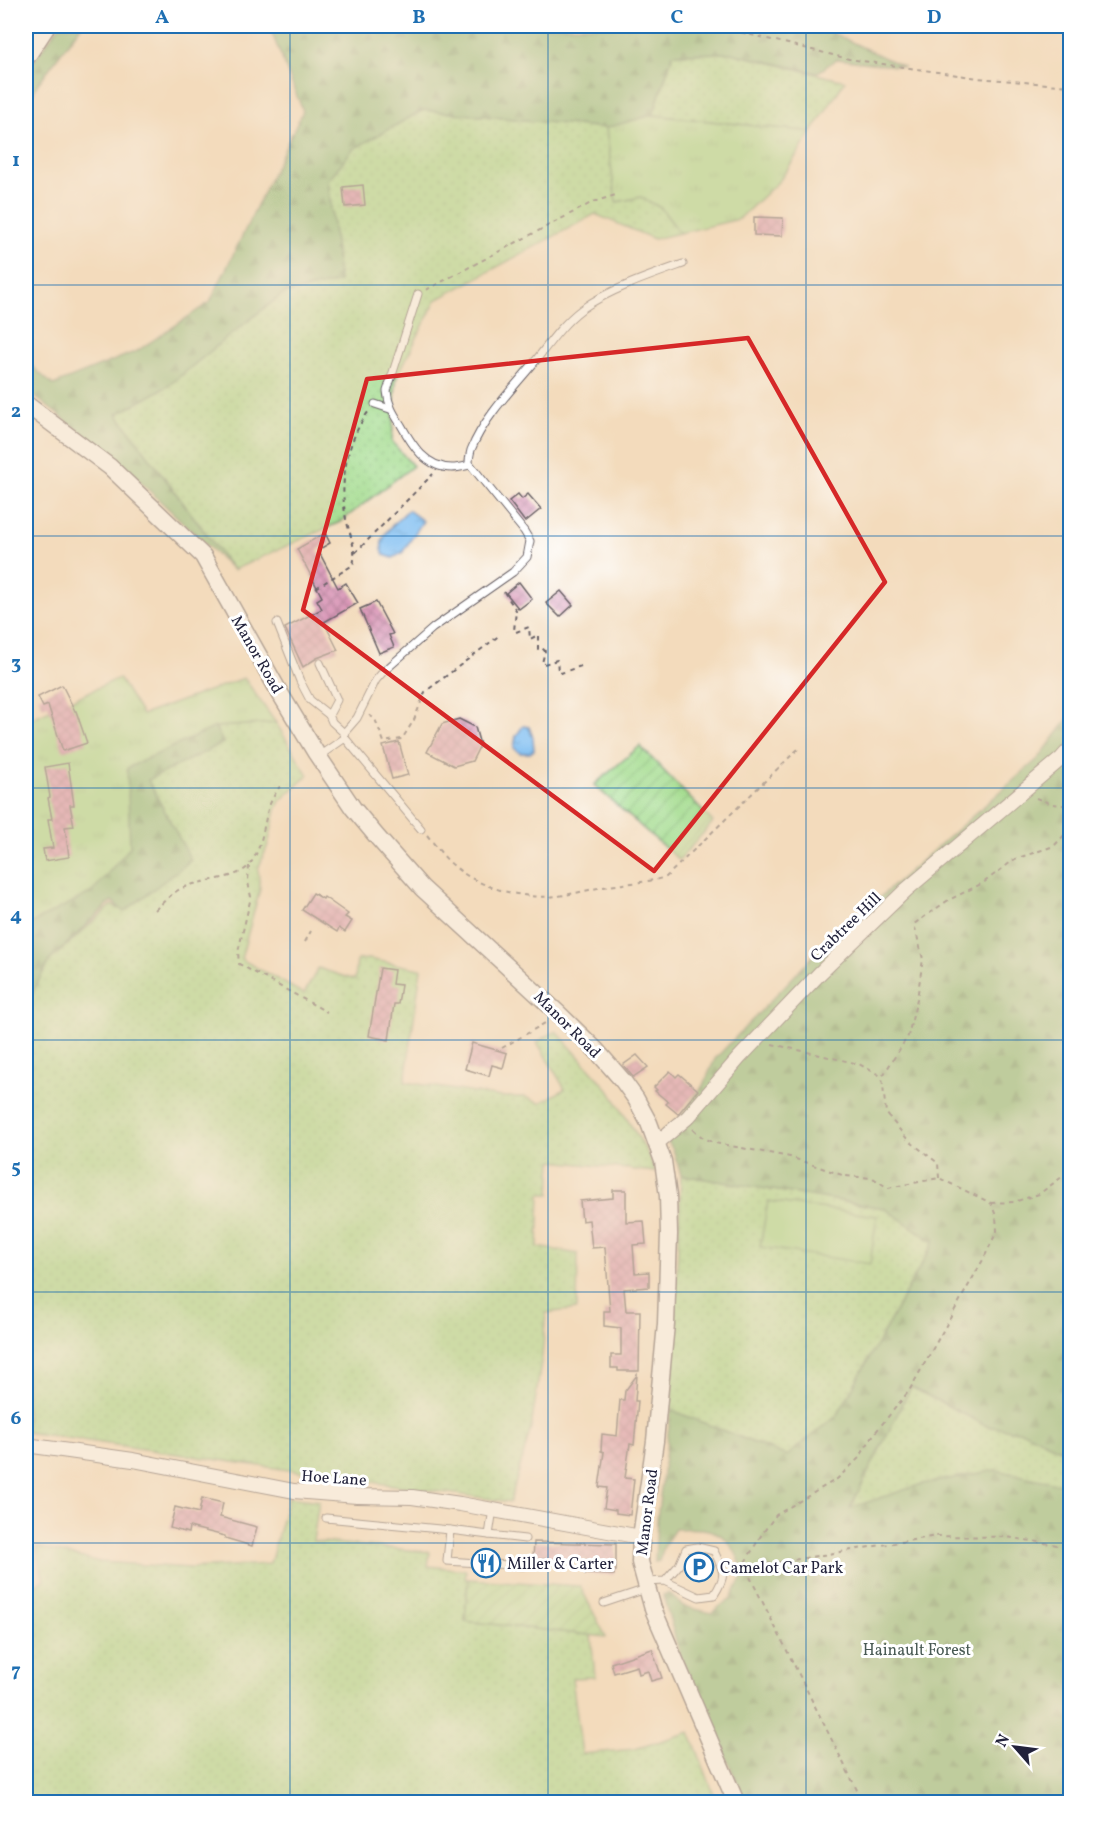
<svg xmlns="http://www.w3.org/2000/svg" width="1096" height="1828" viewBox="0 0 1096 1828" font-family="Vollkorn,serif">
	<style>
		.grass { fill: url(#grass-dots); stroke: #627e64; stroke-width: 1.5 }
		.forest { fill: url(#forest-firs); stroke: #526e5a; stroke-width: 1.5 }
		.park { fill: url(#park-tufts); stroke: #627e64; stroke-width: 1.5 }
		.garden { fill: url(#garden-furrows); stroke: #627e64; stroke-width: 1.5 }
		.pitch { fill: #a3db8d; stroke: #627e64; stroke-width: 1.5 }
		.water { fill: url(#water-ripples); stroke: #4e6f96; stroke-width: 1.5 }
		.building { fill: url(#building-cross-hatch) }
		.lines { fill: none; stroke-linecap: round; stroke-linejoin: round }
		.service-casing { stroke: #6b6368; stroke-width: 9 }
		.minor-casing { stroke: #6b6368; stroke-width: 16 }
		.tertiary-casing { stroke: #6b6368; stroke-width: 19 }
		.path { stroke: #6b6368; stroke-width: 2; stroke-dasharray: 4.5 4.5; stroke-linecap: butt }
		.service { stroke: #fff; stroke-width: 7 }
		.minor { stroke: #fff; stroke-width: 14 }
		.tertiary { stroke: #fff; stroke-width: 16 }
		.marked { fill: none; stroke: #d62828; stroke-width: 4.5; stroke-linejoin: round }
		.grid { fill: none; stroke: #1f6fb2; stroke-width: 1.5; stroke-opacity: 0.55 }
		.labels { text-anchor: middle; stroke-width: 6; stroke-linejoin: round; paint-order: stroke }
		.street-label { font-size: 16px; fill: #22223b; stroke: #fff }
		.poi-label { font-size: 16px; fill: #22223b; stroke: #fff; text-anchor: start }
		.park-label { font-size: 16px; fill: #495a54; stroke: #fff }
		.neatline { fill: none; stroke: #1f6fb2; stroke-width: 2 }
		.grid-label { font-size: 20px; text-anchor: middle; font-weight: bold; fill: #1f6fb2 }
	</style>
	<defs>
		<pattern id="grass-dots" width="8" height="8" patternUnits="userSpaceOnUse" patternTransform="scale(1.5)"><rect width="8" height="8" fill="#a3db8d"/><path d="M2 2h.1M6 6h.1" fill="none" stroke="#8cbc7b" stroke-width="1.8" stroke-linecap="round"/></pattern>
		<pattern id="forest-firs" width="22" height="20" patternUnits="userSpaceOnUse" patternTransform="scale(1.5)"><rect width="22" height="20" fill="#82bb78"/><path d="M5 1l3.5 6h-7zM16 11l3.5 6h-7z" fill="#6a9864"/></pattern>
		<pattern id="park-tufts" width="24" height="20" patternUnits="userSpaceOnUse" patternTransform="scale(1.5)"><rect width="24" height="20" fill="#a3db8d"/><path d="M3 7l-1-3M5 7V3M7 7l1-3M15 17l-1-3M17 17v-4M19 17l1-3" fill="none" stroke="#8cbc7b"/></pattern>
		<pattern id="garden-furrows" width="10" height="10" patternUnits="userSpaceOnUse" patternTransform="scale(1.5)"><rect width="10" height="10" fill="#a3db8d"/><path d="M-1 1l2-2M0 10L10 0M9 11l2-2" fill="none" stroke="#8cbc7b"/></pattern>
		<pattern id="water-ripples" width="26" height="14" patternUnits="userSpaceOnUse" patternTransform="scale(1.5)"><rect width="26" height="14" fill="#7bbcf0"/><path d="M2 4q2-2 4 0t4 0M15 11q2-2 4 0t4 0" fill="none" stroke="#6aa1cf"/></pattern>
		<pattern id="building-cross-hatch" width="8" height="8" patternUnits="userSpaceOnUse" patternTransform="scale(1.5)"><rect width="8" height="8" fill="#d68db0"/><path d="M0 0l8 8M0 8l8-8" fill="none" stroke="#ad7390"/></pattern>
	</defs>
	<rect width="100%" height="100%" fill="#fff"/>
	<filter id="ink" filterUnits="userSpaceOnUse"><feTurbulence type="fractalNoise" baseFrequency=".0167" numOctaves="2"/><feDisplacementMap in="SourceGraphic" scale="12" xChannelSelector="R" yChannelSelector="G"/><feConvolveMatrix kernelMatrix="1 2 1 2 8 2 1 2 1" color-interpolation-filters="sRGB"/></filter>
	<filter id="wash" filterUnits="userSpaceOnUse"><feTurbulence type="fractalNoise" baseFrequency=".008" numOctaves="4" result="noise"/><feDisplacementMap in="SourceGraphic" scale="24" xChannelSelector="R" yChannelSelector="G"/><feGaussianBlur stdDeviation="1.35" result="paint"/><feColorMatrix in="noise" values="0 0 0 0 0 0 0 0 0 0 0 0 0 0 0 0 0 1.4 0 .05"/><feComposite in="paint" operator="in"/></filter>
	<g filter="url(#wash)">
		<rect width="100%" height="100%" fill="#f3dbbc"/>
		<!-- grass -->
		<g class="grass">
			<path d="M731 53 845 81 812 132 653 115 673 54Z"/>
			<path d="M423 110 606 128 616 202 641 197 661 208 680 233 654 239 595 214 436 300 396 379 392 442 413 466 340 522 233 570 117 414 168 386 240 327 283 294 339 282 328 179 353 149Z"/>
			<path d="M276 723 308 775 280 801 276 810 268 845 258 869 260 889 241 959 304 994 318 968 355 980 357 960 369 959 421 969 405 1082 502 1097H525L540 1103 565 1089 537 1042 556 1031 609 1090 645 1148 656 1172 552 1161 550 1194H540L538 1247 578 1254 577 1309 546 1313 542 1356 531 1428 510 1502 26 1432V1005L49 961 112 905 124 911 147 780 223 743 215 727Z"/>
			<path d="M681 1175 884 1208 934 1242 838 1414 787 1456 671 1410Z"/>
			<path d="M911 1387 987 1426 1025 1432 1070 1454V1487L996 1470 850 1509Z"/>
			<path d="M288 1497 319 1501 313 1541 430 1552 428 1566 466 1570 465 1578 468 1579 465 1621 591 1635 595 1677 572 1678 582 1754 635 1749 690 1732 717 1802H26V1589L44 1580 36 1547 100 1562 190 1568 270 1564Z"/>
		</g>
		<!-- forest -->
		<g class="forest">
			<path d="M59 26H81L37 85 26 108V72Z"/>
			<path d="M269 26H818L904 67 837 59 817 73 731 53 673 54 653 115 606 128 423 110 353 149 328 180 339 282 283 294 240 327 168 386 117 414 233 570 116 459 26 390V361L53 385 137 351 210 302 303 111Z"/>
			<path d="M1070 716V1454L1025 1432 987 1426 911 1387 850 1508 922 1484 996 1470 1070 1486V1802H746L680 1655 663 1595 668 1593 683 1606 711 1613 731 1598 744 1573C731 1533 717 1526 675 1529L665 1544 659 1561 655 1562 657 1520 671 1410 787 1456 838 1414 934 1242 884 1208 681 1175 674 1152 662 1131 680 1119 704 1084 715 1059 816 953 1039 758Z"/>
			<path d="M215 727 223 743 148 780 191 860 124 912 112 901 49 961 26 1005V926L92 892 130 847 127 768Z"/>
		</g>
		<!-- park -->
		<g class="park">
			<path d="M653 115 812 132 780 180 739 219 680 233 661 208 641 197 616 202 606 128Z"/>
			<path d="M119 678 142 715 244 678 276 723 215 727 127 768 130 847 92 892 26 926V721Z"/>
		</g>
		<!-- garden -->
		<g class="garden">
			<path d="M640 746 713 822 679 860 594 785Z"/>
			<path d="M468 1579 580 1586 606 1637 465 1621Z"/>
		</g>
		<!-- pitch -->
		<path class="pitch" d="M768 1201 877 1216 870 1264 760 1247Z"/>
		<!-- water -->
		<g class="water">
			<path d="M408 510 423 521 402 553 393 558 384 555C374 537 397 522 408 510Z"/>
			<path d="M523 726 529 727 533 738 534 750 530 753H520L514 748 516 736Z"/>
		</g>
		<g id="blocks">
			<!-- building -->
			<g class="building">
				<path d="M363 185 365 205 345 207 343 187Z"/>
				<path d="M754 217 783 218 782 236 754 235Z"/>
				<path d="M518 494 522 499 528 494 541 509 525 522 509 501Z"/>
				<path d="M325 533 330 543 318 550 338 588 346 583 358 603 324 622 338 650 317 658 303 667 285 628 322 609 317 600 322 597 297 549Z"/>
				<path d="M519 582 532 599 519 609 506 593Z"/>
				<path d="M561 591 573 605 560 617 546 603Z"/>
				<path d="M376 602 393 634 389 635 394 647 379 653 360 609Z"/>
				<path d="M62 685 75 711H76L87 743 63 751 48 705 43 707 38 697Z"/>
				<path d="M459 719 475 727 480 745 472 761 454 766 427 752 442 724Z"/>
				<path d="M399 742 408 775 392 779 383 746Z"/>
				<path d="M68 763 74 805H70L74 826 65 827 69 857 45 861 43 849 53 848 48 819H52L48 798 50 797 45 767Z"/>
				<path d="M313 893 323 899 324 897 348 914 345 917 352 921 345 932 339 928 337 932 302 910Z"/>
				<path d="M380 968 394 970 392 984 401 985 398 1004H394L389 1040 369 1036Z"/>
				<path d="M472 1043 507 1053 503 1068 492 1065 489 1076 465 1069Z"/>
				<path d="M637 1055 648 1067 633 1077 623 1065Z"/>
				<path d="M670 1071 676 1077 679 1074 698 1090 678 1114 666 1104 668 1102 655 1091 657 1090 654 1087Z"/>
				<path d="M613 1190H626V1222L644 1221 646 1244 633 1245 635 1273 649 1272V1287L624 1289 626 1311H640L639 1371H618V1368H611V1355H621V1328L604 1326V1311H610L605 1247 592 1248 589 1220 582 1221 580 1201 613 1198Z"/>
				<path d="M637 1375 635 1401H638L634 1445 630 1444 625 1478 634 1479 630 1515 616 1513V1510L604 1508 607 1488 599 1487 604 1452 601 1451 602 1434 617 1436 620 1400H624L625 1391Z"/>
				<path d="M202 1498 223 1503 220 1517 257 1527 252 1546 225 1538V1536L189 1527 188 1533 170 1528 175 1507 199 1513Z"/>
				<path d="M534 1542 616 1544V1571H614V1575L585 1574 586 1560 533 1559Z"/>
				<path d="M652 1649 662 1678 651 1681 648 1671 639 1674 637 1666 614 1673 611 1663Z"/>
			</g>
		</g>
	</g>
	<g filter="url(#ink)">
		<use href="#blocks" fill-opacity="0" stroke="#6b6368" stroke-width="1.5"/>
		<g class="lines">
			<!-- service casing -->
			<g class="service-casing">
				<g id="service">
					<path d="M418 294 387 391C388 405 394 414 401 425 412 445 426 468 452 468 458 468 465 466 470 465"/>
					<path d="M375 404 390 409"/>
					<path d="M277 623 300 681 310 700 329 715 337 700 320 663"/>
					<path d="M329 715 332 722 344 733"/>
					<path d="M345 738 344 733 357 718 376 680 382 673 433 628 513 572 527 557 530 541 524 531 469 463C469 459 470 454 471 450 483 419 512 389 533 364 548 345 562 324 582 309 608 290 652 275 683 264"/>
					<path d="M319 756 345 738 421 829"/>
					<path d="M493 1509 489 1535 450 1530 447 1561 523 1566"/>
					<path d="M326 1518 450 1530"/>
					<path d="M489 1535 525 1539"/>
					<path d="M647 1582 665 1581 679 1565 686 1549 697 1547 714 1551C724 1572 727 1575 714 1595L699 1597 665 1581"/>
					<path d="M604 1603 646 1589"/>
				</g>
			</g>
			<!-- minor casing -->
			<g class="minor-casing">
				<g id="minor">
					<path d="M657 1143 688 1117 739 1058 820 973 906 890 1062 758 1070 749"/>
					<path d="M26 1445 133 1460 294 1491 357 1496 412 1497 460 1504 641 1537"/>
				</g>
			</g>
			<!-- tertiary casing -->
			<g class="tertiary-casing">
				<g id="tertiary">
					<path d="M26 58 47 26"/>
					<path d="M26 404 110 467 203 556 278 690 316 753 353 808 378 838 422 888 559 1014 596 1050 623 1081 636 1099 649 1123 663 1161 668 1196 669 1234 666 1324 655 1441 641 1537 640 1562 653 1609 736 1802"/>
				</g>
			</g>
			<!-- path -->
			<g class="path">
				<path d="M715 26 849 59 978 78 1070 86"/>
				<path d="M426 290 593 202 619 194"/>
				<path d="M355 553 433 474"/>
				<path d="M316 588 353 565C357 550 350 535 346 519 339 483 346 441 369 411"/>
				<path d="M504 592 516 610 514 631 516 632 529 627 530 639 538 635V649L542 648 545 651 542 663 544 664 557 660 558 671 561 673 581 666"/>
				<path d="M369 715 375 719 384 742 402 739 414 720 425 692 500 635"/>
				<path d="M1036 798 1052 804 1070 806"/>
				<path d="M427 835C436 846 444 858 454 866 479 888 525 900 558 896 573 894 588 890 603 887 624 883 646 883 666 877L799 748"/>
				<path d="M249 866 248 882 251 897 238 952 239 964 327 1012"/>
				<path d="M155 910C164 902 173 891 185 887 203 879 239 880 250 864 263 847 263 825 269 806 272 799 276 792 280 786"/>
				<path d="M305 942 311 931"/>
				<path d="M772 1044 859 1064 881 1076"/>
				<path d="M502 1048 547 1022"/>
				<path d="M693 1129 702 1137 715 1143 790 1157 845 1176 873 1178 888 1188 939 1178 991 1203 996 1216 997 1231 984 1258 909 1391 874 1434 859 1458 837 1479 776 1515 762 1534 741 1569"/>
				<path d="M939 1178 938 1163 908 1140 886 1113 882 1077 908 1036 917 999 923 959 914 924 947 901 983 883 1015 859 1054 846 1070 829"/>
				<path d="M991 1203 1014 1202 1039 1194 1070 1171"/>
				<path d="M732 1568H745L936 1536 1006 1537 1070 1547"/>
				<path d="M746 1569 863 1802"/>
			</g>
			<!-- service -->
			<use href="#service" class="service"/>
			<!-- minor -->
			<use href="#minor" class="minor"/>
			<!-- tertiary -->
			<use href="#tertiary" class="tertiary"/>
		</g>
	</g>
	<!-- marked area -->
	<path d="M0 0H1096V1828H0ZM748 338 885 582 654 871 303 610 367 379Z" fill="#f3dbbc" fill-opacity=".55" fill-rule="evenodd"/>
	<path class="marked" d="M748 338 885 582 654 871 303 610 367 379Z"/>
	<!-- grid -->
	<path class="grid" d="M290 26V1802M548 26V1802M806 26V1802M26 285H1070M26 536H1070M26 788H1070M26 1040H1070M26 1292H1070M26 1543H1070"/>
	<!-- icons -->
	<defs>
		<g id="restaurant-ring" transform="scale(1.5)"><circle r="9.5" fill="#fff" stroke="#1f6fb2" stroke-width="1.5"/><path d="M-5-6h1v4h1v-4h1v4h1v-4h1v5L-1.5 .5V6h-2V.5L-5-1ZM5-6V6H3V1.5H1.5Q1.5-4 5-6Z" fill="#1f6fb2"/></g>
		<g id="parking-ring" transform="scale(1.5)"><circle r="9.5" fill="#fff" stroke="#1f6fb2" stroke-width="1.5"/><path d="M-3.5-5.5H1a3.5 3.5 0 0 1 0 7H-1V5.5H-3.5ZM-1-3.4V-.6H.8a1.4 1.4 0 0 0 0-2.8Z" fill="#1f6fb2"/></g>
	</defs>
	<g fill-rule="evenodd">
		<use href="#restaurant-ring" x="486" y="1563"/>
		<use href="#parking-ring" x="699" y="1567"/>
	</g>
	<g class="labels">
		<!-- street labels -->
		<g class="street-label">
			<text transform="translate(258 654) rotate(60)" y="6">Manor Road</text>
			<text transform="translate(845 926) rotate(-44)" y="6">Crabtree Hill</text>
			<text transform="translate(568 1024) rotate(45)" y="6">Manor Road</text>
			<text transform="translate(334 1477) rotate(4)" y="6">Hoe Lane</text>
			<text transform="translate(646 1512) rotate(-83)" y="6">Manor Road</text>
		</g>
		<!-- poi labels -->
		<g class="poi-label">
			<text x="507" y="1569">Miller &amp; Carter</text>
			<text x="720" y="1573">Camelot Car Park</text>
		</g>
		<!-- park labels -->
		<g class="park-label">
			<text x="917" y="1655">Hainault Forest</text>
		</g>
	</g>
	<!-- margin -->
	<rect width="1096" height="1828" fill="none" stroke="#fff" stroke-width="66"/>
	<!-- north arrow -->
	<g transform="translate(1015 1747) rotate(298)" stroke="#ffffff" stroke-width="4.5" paint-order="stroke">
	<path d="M0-4.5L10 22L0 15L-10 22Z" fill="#22223b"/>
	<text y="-9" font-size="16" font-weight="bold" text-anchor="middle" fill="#22223b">N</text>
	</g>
	<rect x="33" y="33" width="1030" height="1762" class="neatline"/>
	<g class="grid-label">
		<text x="162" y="23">A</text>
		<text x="419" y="23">B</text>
		<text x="677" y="23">C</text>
		<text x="934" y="23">D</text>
		<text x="16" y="166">1</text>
		<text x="16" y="417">2</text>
		<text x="16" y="669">3</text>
		<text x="16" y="921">4</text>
		<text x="16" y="1173">5</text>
		<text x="16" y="1424">6</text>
		<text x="16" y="1676">7</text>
	</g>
</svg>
